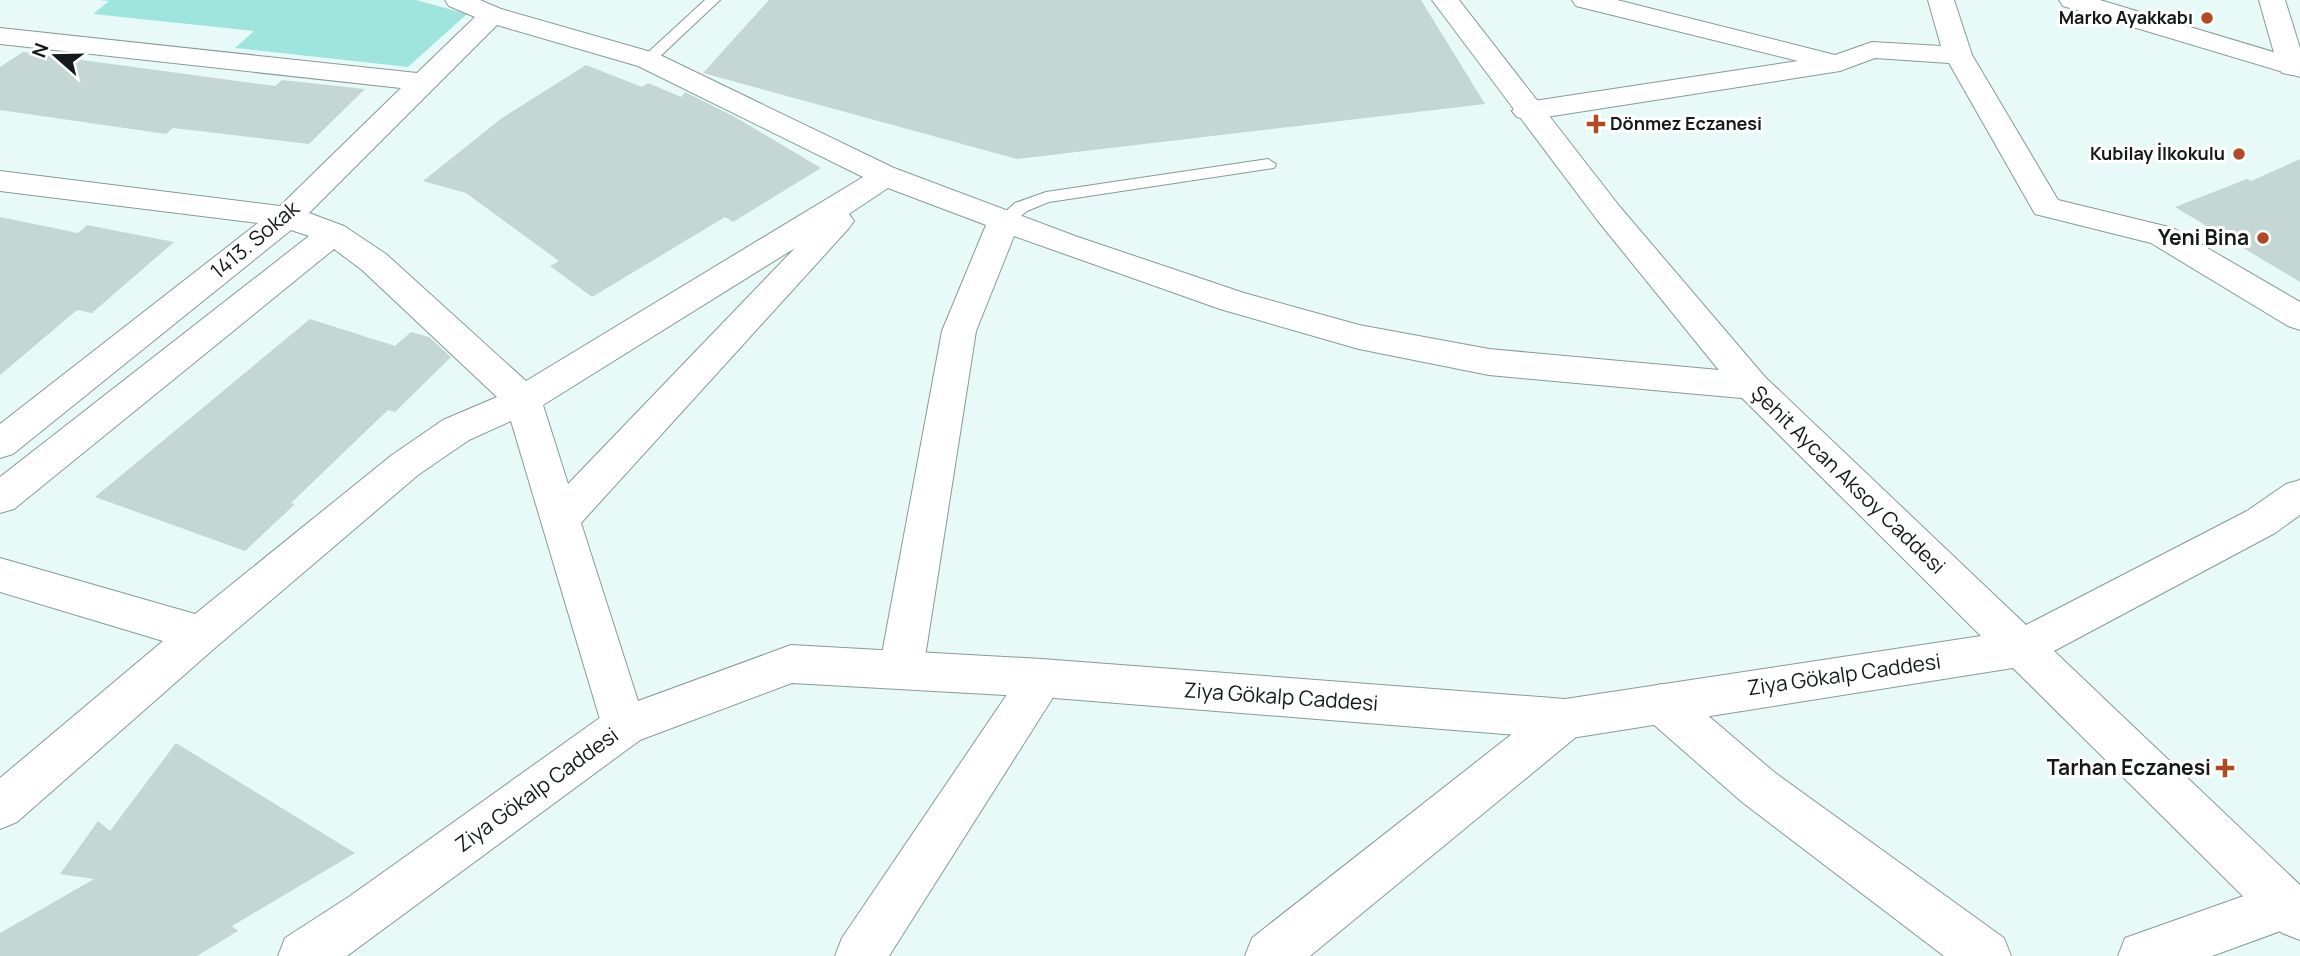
<svg xmlns="http://www.w3.org/2000/svg" width="2300" height="956" viewBox="0 0 2300 956" font-family="Manrope,sans-serif">
	<style>
		.green { fill: #a0e4de }
		.building { fill: #c5d7d5 }
		.lines { fill: none; stroke-linecap: round; stroke-linejoin: round }
		.lane-casing { stroke: #889a98; stroke-width: 2 }
		.street-casing { stroke: #889a98; stroke-width: 2 }
		.secondary-casing { stroke: #889a98; stroke-width: 2 }
		.lane { fill: #fff; fill-rule: evenodd }
		.street { fill: #fff; fill-rule: evenodd }
		.secondary { fill: #fff; fill-rule: evenodd }
		.poi-dot { fill: #b14a24; stroke: #fff; stroke-width: 2.5 }
		.labels { text-anchor: middle; stroke-width: 6; stroke-linejoin: round; paint-order: stroke }
		.far-poi-label { font-size: 18px; font-weight: bold; fill: #131a19; stroke: #fff; text-anchor: end }
		.poi-label { font-size: 21px; font-weight: bold; fill: #131a19; stroke: #fff; text-anchor: end }
		.street-label { font-size: 21px; fill: #131a19; stroke: #fff }
	</style>
	<rect width="100%" height="100%" fill="#e8faf8"/>
	<!-- green -->
	<path class="green" d="M98 0H416L467 14 408 67 235 48 254 31 93 14 109 1Z"/>
	<!-- building -->
	<g class="building">
		<path d="M769 0H1421L1485 104 1017 159 703 73Z"/>
		<path d="M23 52 275 86 282 80 365 89 309 144 173 128 166 134 0 110V67Z"/>
		<path d="M586 65 642 87 648 83 681 97 685 92 735 117 821 168 733 222 725 217 592 297 550 266 559 261 466 193 423 181 502 118Z"/>
		<path d="M2300 159V282L2175 207 2247 179 2251 181Z"/>
		<path d="M0 217 78 233 87 225 174 242 92 313 77 310 0 375Z"/>
		<path d="M310 319 395 346 411 332 429 337 451 357 395 412 388 410 291 503 295 504 245 551 95 497Z"/>
		<path d="M176 743 355 853 232 926 238 931 197 956H0V933L94 879 60 874 98 821 110 831Z"/>
	</g>
	<g class="lines">
		<!-- lane casing -->
		<g class="lane-casing">
			<g id="lane">
				<path d="M705 0H720L653 63H643L640 60 643 57Z"/>
				<path d="M1268 159 1276 164 1274 168 1049 202 1027 211 1010 225H998L995 221 1015 203 1046 192Z"/>
			</g>
		</g>
		<!-- street casing -->
		<g class="street-casing">
			<g id="street">
				<path d="M445 0H480L501 9 658 54 894 168 1075 236 1244 293 1359 325 1489 349 1752 373 1765 377 1770 386 1765 395 1752 399 1489 375 1359 349 1220 309 1014 236 976 331 923 670 916 683 901 689 886 683 879 670 942 331 986 225 888 188 849 214 854 221 849 228 581 523 646 726 640 740 624 746 608 740 602 726 511 421 469 440 418 475 216 647 17 822 0 829V778L163 641 0 592V558L195 614 392 455 443 420 497 397 362 270 334 249 14 509 0 513V477L309 236 291 230 13 454 0 458V424L258 223 0 191V171L280 206 401 88 0 44V28L417 73 475 17 449 6ZM497 25 638 66 863 177 526 381 386 254 344 226 309 213ZM795 248 568 484 543 405Z"/>
				<path d="M1572 0H1617L1835 55 1872 42 1941 46 1928 0H1954L1972 55 2058 200 2173 228 2300 302V330L2288 326 2151 243 2035 214 1949 63 1875 58 1840 71 1527 120 1517 117 1512 111 1517 105 1527 102 1798 61 1576 6Z"/>
				<path d="M2259 0H2285L2300 48V73L2292 75 2282 73 2278 67Z"/>
				<path d="M1042 659 1057 665 1064 678 1057 691 889 956H835L842 938 1027 665Z"/>
				<path d="M1661 684 1677 689 1774 772 2004 938 2011 956H1944L1742 802 1645 717 1639 703 1645 689Z"/>
				<path d="M1565 699 1581 705 1587 719 1581 733 1310 956H1245L1252 938 1549 705Z"/>
				<path d="M2286 881 2300 886V924L2212 956H2118L2125 938Z"/>
			</g>
		</g>
		<!-- secondary casing -->
		<g class="secondary-casing">
			<g id="secondary">
				<path d="M1432 0H1459L1620 207 1765 377 2026 625 2247 511 2286 484 2300 480V515L2275 533 2054 651 2300 885V940L2282 933 2269 922 2013 668 1565 739 1042 697 792 683 640 740 347 956H278L285 938 350 896 608 712 791 645 1042 659 1565 699 1981 636 1739 395 1598 221Z"/>
				<path d="M2059 0H2100L2300 60V77L2063 6Z"/>
			</g>
		</g>
		<!-- lane -->
		<use href="#lane" class="lane"/>
		<!-- street -->
		<use href="#street" class="street"/>
		<!-- secondary -->
		<use href="#secondary" class="secondary"/>
	</g>
	<!-- markers -->
	<g class="poi-dot">
		<circle cx="2207" cy="18" r="7"/>
		<path d="M1592.5 113.5h7v7h7v7h-7v7h-7v-7h-7v-7h7z"/>
		<circle cx="2239" cy="154" r="7"/>
		<circle cx="2263" cy="238" r="7"/>
		<path d="M2221.5 757.5h7v7h7v7h-7v7h-7v-7h-7v-7h7z"/>
	</g>
	<g class="labels">
		<!-- far-poi labels -->
		<g class="far-poi-label">
			<text x="2193" y="24">Marko Ayakkabı</text>
			<text x="1610" y="130" text-anchor="start">Dönmez Eczanesi</text>
			<text x="2225" y="160">Kubilay İlkokulu</text>
		</g>
		<!-- poi labels -->
		<g class="poi-label">
			<text x="2249" y="245">Yeni Bina</text>
			<text x="2211" y="775">Tarhan Eczanesi</text>
		</g>
		<!-- street labels -->
		<g class="street-label">
			<text transform="translate(255 240) rotate(-40)" y="7">1413. Sokak</text>
			<text transform="translate(1848 480) rotate(44)" y="7">Şehit Aycan Aksoy Caddesi</text>
			<text transform="translate(1844 675) rotate(-8)" y="7">Ziya Gökalp Caddesi</text>
			<text transform="translate(1281 697) rotate(4)" y="7">Ziya Gökalp Caddesi</text>
			<text transform="translate(537 790) rotate(-36)" y="7">Ziya Gökalp Caddesi</text>
		</g>
	</g>
	<!-- north arrow -->
	<g transform="translate(56 56) rotate(290)" stroke="#ffffff" stroke-width="5" paint-order="stroke">
	<path d="M0-5L12 26L0 18L-12 26Z" fill="#131a19"/>
	<text y="-10" font-size="19" font-weight="bold" text-anchor="middle" fill="#131a19">N</text>
	</g>
</svg>
